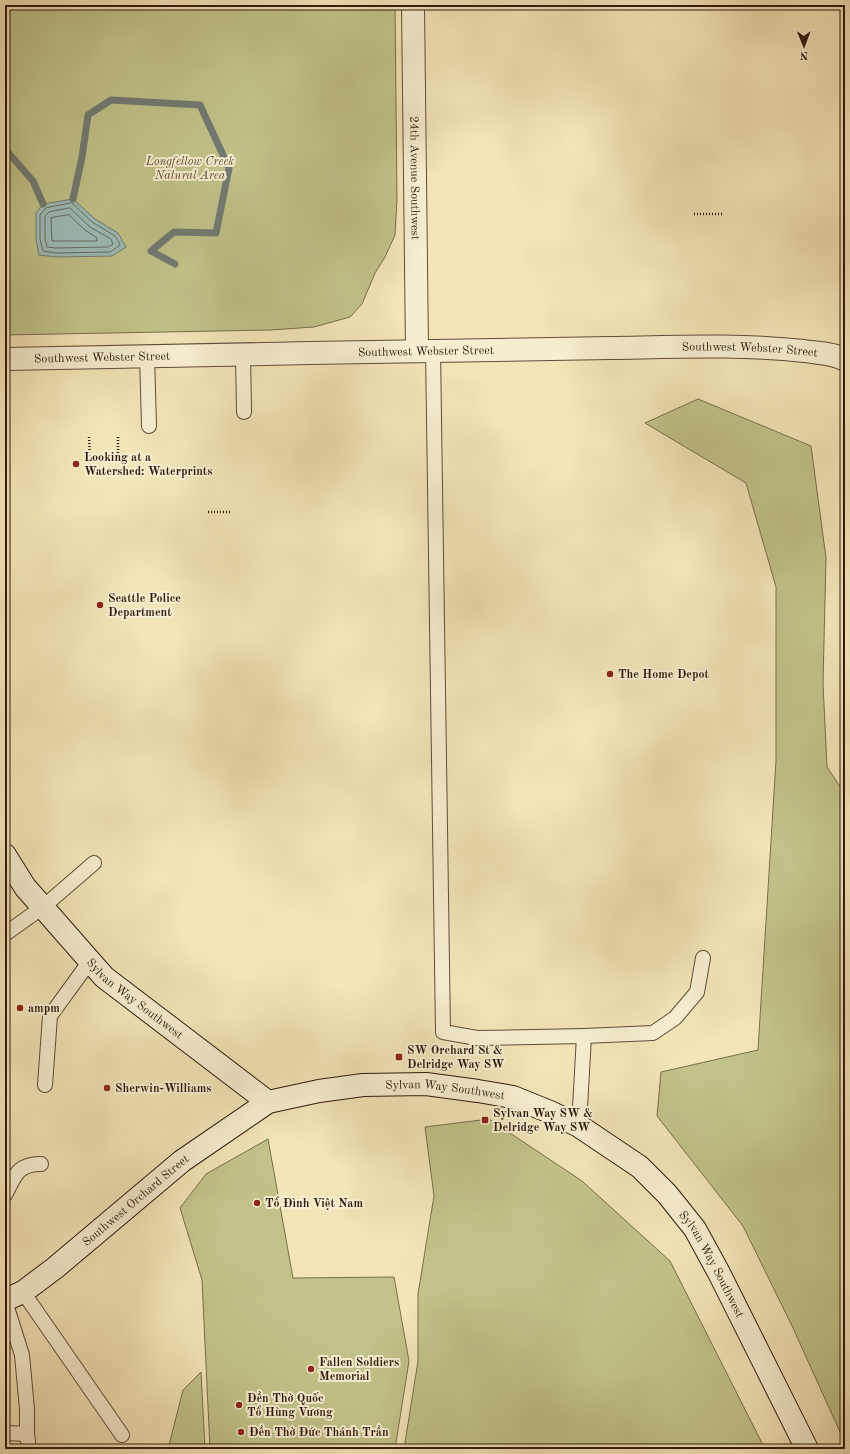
<svg xmlns="http://www.w3.org/2000/svg" width="850" height="1454" viewBox="0 0 850 1454" font-family="'Old Standard TT',serif">
	<style>
		.green { fill: #c1c38a; stroke: #786e4c }
		.water { fill: #9ebdb8; stroke: #727b74 }
		.lines { fill: none; stroke-linecap: round; stroke-linejoin: round }
		.shore { stroke: #676b62; stroke-width: 1 }
		.stream { stroke: #727b74; stroke-width: 7 }
		.lane-casing { stroke: #614c38; stroke-width: 16 }
		.street-casing { stroke: #614c38; stroke-width: 24 }
		.secondary-casing { stroke: #30190d; stroke-width: 24 }
		.path { stroke: #30190d; stroke-width: 2.5; stroke-dasharray: 1 2; stroke-linecap: butt }
		.lane { stroke: #f7eed1; stroke-width: 14 }
		.street { stroke: #f7eed1; stroke-width: 22 }
		.secondary { stroke: #f7eed1; stroke-width: 22 }
		.poi-dot { fill: #8f2418; stroke: #f7eed1; stroke-width: 1.5 }
		.labels { text-anchor: middle; stroke-width: 4; stroke-linejoin: round; paint-order: stroke }
		.park-label { font-size: 12px; font-style: italic; fill: #5c4c32; stroke: #f7eed1 }
		.street-label { font-size: 12px; fill: #30190d; stroke: #f7eed1 }
		.poi-label { font-size: 12px; font-weight: bold; fill: #30190d; stroke: #f7eed1; text-anchor: start }
	</style>
	<rect width="100%" height="100%" fill="#f3e5b8"/>
	<filter id="stains"><feTurbulence type="fractalNoise" baseFrequency=".005" numOctaves="4"/><feColorMatrix values="0 0 0 0 .2 0 0 0 0 .09 0 0 0 0 .02 0 0 0 .5 -.17"/></filter>
	<radialGradient id="worn" r=".72"><stop offset=".6" stop-color="#630" stop-opacity="0"/><stop offset="1" stop-color="#630" stop-opacity=".3"/></radialGradient>
	<!-- green -->
	<g class="green">
		<path d="M5 5H395L397 199 395 235 385 257 375 273 362 304 350 317 314 327 270 330 5 335Z"/>
		<path d="M698 399 811 446 826 558 823 683 827 767 845 794V1443L793 1328 743 1226 657 1116 661 1072 758 1050 776 761V587L746 483 645 423Z"/>
		<path d="M489 1119 582 1181 670 1261 765 1449H404L418 1361V1294L434 1196 425 1127Z"/>
		<path d="M268 1139 293 1278 394 1277 409 1361 395 1449H210L202 1280 180 1208 206 1174Z"/>
		<path d="M201 1372 205 1449H168L183 1390Z"/>
	</g>
	<!-- water -->
	<path class="water" d="M73 199 95 219 118 233 126 247 112 256 56 257 39 255 36 239V213L43 204Z"/>
	<g class="lines">
		<!-- shore -->
		<g class="shore">
			<path d="M72 203 92 222 115 236 120 244 119 246 110 252 56 253 43 251 40 239V215L46 208Z"/>
			<path d="M70 208 90 227 111 239 113 244 108 247 56 248 47 247 45 238V216L49 212Z"/>
			<path d="M69 215 85 230 97 238V241H52L51 218Z"/>
		</g>
		<!-- stream -->
		<g class="stream">
			<path d="M5 149 33 181 43 204"/>
			<path d="M73 199 82 157 88 115 111 100 200 105 229 168 216 233 174 232 151 251 175 264"/>
		</g>
		<!-- lane casing -->
		<g class="lane-casing">
			<g id="lane">
				<path d="M433 350 443 1032 477 1038 584 1036 579 1126"/>
				<path d="M243 354 244 412"/>
				<path d="M147 356 149 426"/>
				<path d="M5 934 43 907 94 863"/>
				<path d="M584 1036 653 1033 675 1018 697 992 703 958"/>
				<path d="M45 1085 50 1016 90 961"/>
				<path d="M5 1195C15 1176 17 1164 41 1164"/>
				<path d="M23 1292 122 1435"/>
				<path d="M5 1301 22 1355 27 1409V1434L29 1449"/>
				<path d="M5 1433 27 1434"/>
			</g>
		</g>
		<!-- street casing -->
		<g class="street-casing">
			<g id="street">
				<path id="s1" d="M413 5 417 350"/>
				<path id="s2" d="M5 359C207 355 408 351 610 348 674 347 740 344 804 351 817 353 834 353 845 360"/>
			</g>
		</g>
		<!-- secondary casing -->
		<g class="secondary-casing">
			<g id="secondary">
				<path id="s3" d="M5 855 25 887 104 977 268 1102"/>
				<path id="s4" d="M5 1300 23 1292 55 1268 182 1161 268 1102 319 1091 363 1085 426 1084 478 1091 513 1097 550 1112 579 1126 640 1167 667 1194 695 1229 719 1273 807 1449"/>
			</g>
		</g>
		<!-- path -->
		<g class="path">
			<path d="M694 214H723"/>
			<path d="M89 437 90 461"/>
			<path d="M118 437V461"/>
			<path d="M208 512H232"/>
		</g>
		<!-- lane -->
		<use href="#lane" class="lane"/>
		<!-- street -->
		<use href="#street" class="street"/>
		<!-- secondary -->
		<use href="#secondary" class="secondary"/>
	</g>
	<!-- markers -->
	<g class="poi-dot">
		<circle cx="76" cy="464" r="4"/>
		<circle cx="100" cy="605" r="4"/>
		<circle cx="610" cy="674" r="4"/>
		<circle cx="20" cy="1008" r="4"/>
		<rect x="395" y="1053" width="8" height="8" rx="2"/>
		<circle cx="107" cy="1088" r="4"/>
		<rect x="481" y="1116" width="8" height="8" rx="2"/>
		<circle cx="257" cy="1203" r="4"/>
		<circle cx="311" cy="1369" r="4"/>
		<circle cx="239" cy="1405" r="4"/>
		<circle cx="241" cy="1432" r="4"/>
	</g>
	<g class="labels">
		<!-- park labels -->
		<g class="park-label">
			<text x="190" y="165">Longfellow Creek<tspan x="190" dy="14">Natural Area</tspan></text>
		</g>
		<!-- street labels -->
		<g class="street-label">
			<text dy="4" stroke="none"><textPath href="#s1" startOffset="173">24th Avenue Southwest</textPath></text>
			<text dy="4" stroke="none"><textPath href="#s2" startOffset="421">Southwest Webster Street</textPath></text>
			<text dy="4" stroke="none"><textPath href="#s2" startOffset="745">Southwest Webster Street</textPath></text>
			<text dy="4" stroke="none"><textPath href="#s2" startOffset="97">Southwest Webster Street</textPath></text>
			<text dy="4" stroke="none"><textPath href="#s3" startOffset="195">Sylvan Way Southwest</textPath></text>
			<text dy="4" stroke="none"><textPath href="#s4" startOffset="509">Sylvan Way Southwest</textPath></text>
			<text dy="4" stroke="none"><textPath href="#s4" startOffset="165">Southwest Orchard Street</textPath></text>
			<text dy="4" stroke="none"><textPath href="#s4" startOffset="845">Sylvan Way Southwest</textPath></text>
		</g>
		<!-- poi labels -->
		<g class="poi-label">
			<text x="84" y="461">Looking at a<tspan x="84" dy="14">Watershed: Waterprints</tspan></text>
			<text x="108" y="602">Seattle Police<tspan x="108" dy="14">Department</tspan></text>
			<text x="618" y="678">The Home Depot</text>
			<text x="28" y="1012">ampm</text>
			<text x="407" y="1054">SW Orchard St &amp;<tspan x="407" dy="14">Delridge Way SW</tspan></text>
			<text x="115" y="1092">Sherwin-Williams</text>
			<text x="493" y="1117">Sylvan Way SW &amp;<tspan x="493" dy="14">Delridge Way SW</tspan></text>
			<text x="265" y="1207">Tổ Đình Việt Nam</text>
			<text x="319" y="1366">Fallen Soldiers<tspan x="319" dy="14">Memorial</tspan></text>
			<text x="247" y="1402">Đền Thờ Quốc<tspan x="247" dy="14">Tổ Hùng Vương</tspan></text>
			<text x="249" y="1436">Đền Thờ Đức Thánh Trần</text>
		</g>
	</g>
	<!-- margin -->
	<rect width="850" height="1454" fill="none" stroke="#f3e5b8" stroke-width="20"/>
	<rect x="6" y="6" width="838" height="1442" fill="none" stroke="#30190d" stroke-width="2"/>
	<rect x="10" y="10" width="830" height="1434" fill="none" stroke="#30190d"/>
	<!-- north arrow -->
	<g transform="translate(804 46) rotate(179)" stroke="#f7eed1" stroke-width="3" paint-order="stroke">
	<path d="M0-3L7 15L0 10L-7 15Z" fill="#30190d"/>
	<text y="-6" font-size="11" font-weight="bold" text-anchor="middle" fill="#30190d">N</text>
	</g>
	<rect width="100%" height="100%" filter="url(#stains)"/>
	<rect width="100%" height="100%" fill="url(#worn)"/>
</svg>
